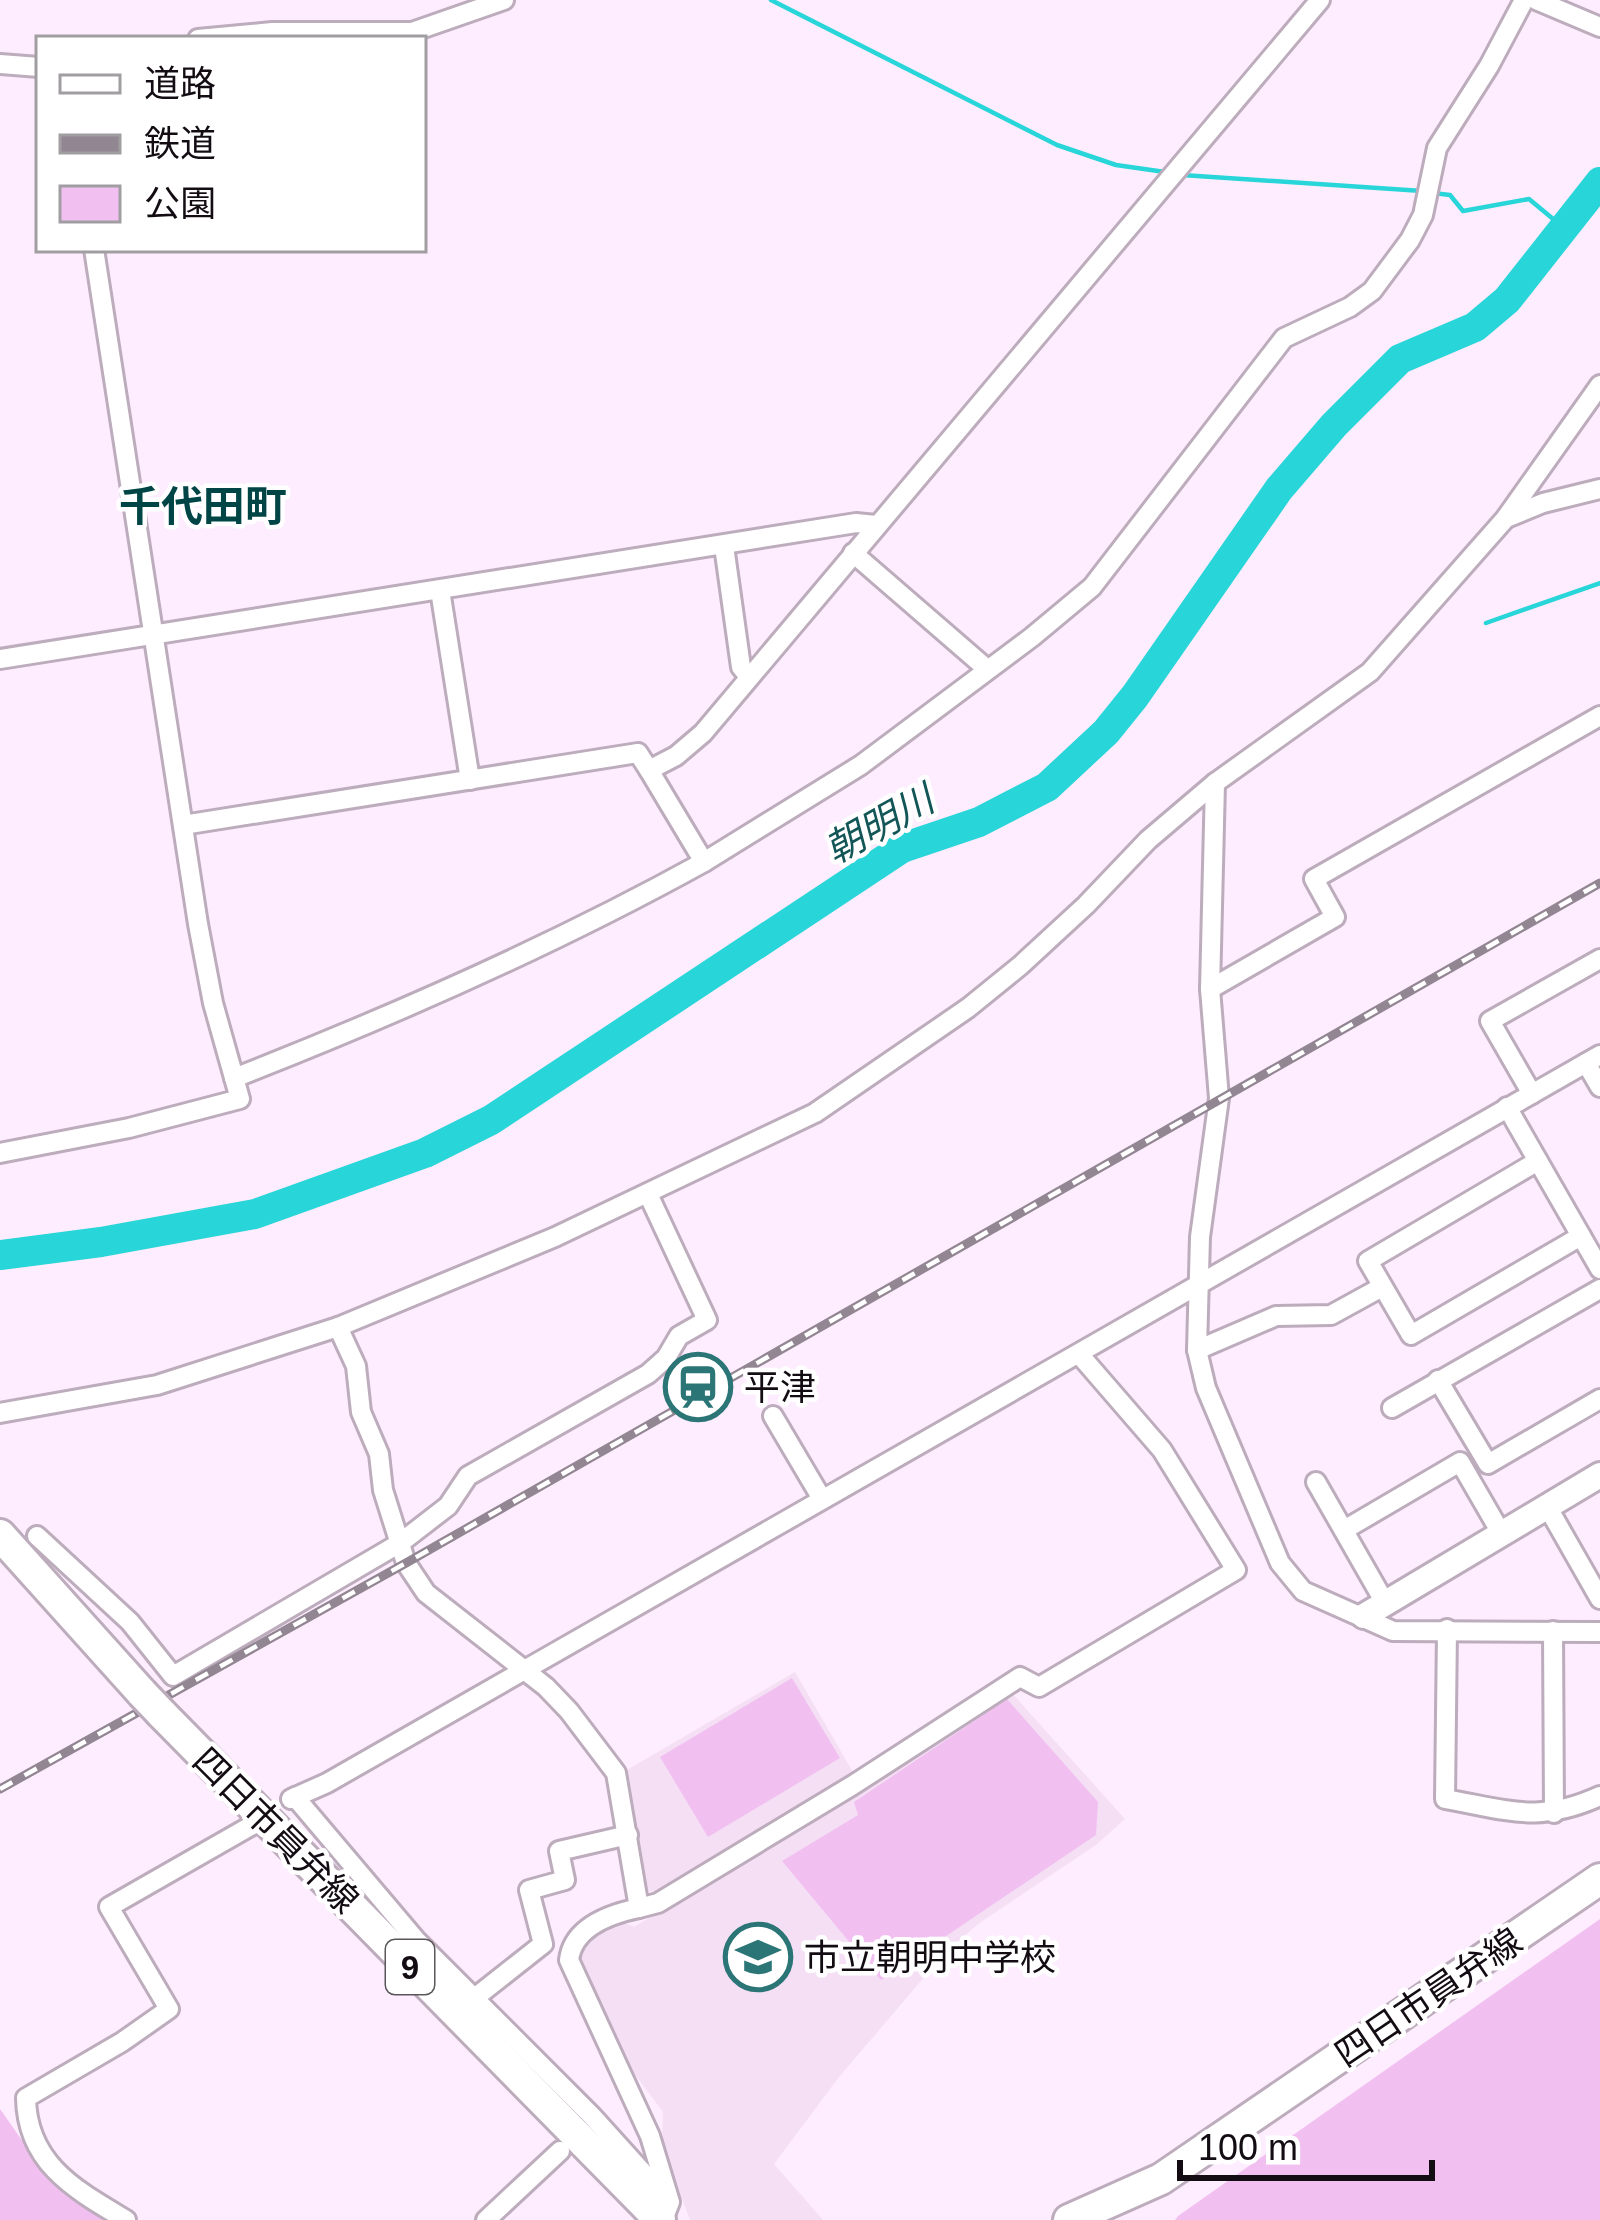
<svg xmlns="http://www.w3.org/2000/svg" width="1600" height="2220" viewBox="0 0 1600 2220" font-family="Arial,'Noto Sans JP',sans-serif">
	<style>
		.built { fill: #f5dff5 }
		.green { fill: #f1c0f1 }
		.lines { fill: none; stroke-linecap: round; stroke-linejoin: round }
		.stream { stroke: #28d5d9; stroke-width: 4.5 }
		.river { stroke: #28d5d9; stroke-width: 30 }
		.minor-casing { stroke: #bcacbc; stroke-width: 24 }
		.tertiary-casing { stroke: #bcacbc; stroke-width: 30 }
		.primary-casing { stroke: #bcacbc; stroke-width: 36 }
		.minor { stroke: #fff; stroke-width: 18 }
		.tertiary { stroke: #fff; stroke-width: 24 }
		.primary { stroke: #fff; stroke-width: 30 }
		.rail-casing { stroke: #928692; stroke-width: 9 }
		.rail { stroke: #fff; stroke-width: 4.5; stroke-dasharray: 14; stroke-linecap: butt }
		.primary-bridge-casing { stroke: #bcacbc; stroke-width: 36; stroke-linecap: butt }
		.primary-bridge { stroke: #fff; stroke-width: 30 }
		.labels { text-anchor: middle; stroke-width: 9; stroke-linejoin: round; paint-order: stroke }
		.shield { fill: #fff; stroke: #5a565a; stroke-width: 3 }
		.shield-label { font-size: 33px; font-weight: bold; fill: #130d13 }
		.poi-label { font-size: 36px; fill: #130d13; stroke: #fff; text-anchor: start }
		.street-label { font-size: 36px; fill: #130d13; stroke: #fff }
		.water-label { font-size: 39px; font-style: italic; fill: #135658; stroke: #fff }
		.quarter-label { font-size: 42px; font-weight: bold; fill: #004546; stroke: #fff }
	</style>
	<rect width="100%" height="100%" fill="#feedfe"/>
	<!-- built -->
	<g class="built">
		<path d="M795 1672 854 1774 657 1892 645 1891 620 1774Z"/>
		<path d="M1010 1691 1125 1819 1096 1845 978 1924 944 1954 839 2077 774 2164 823 2220H690L662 2146 663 2112 621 2056 573 1960 579 1945 614 1918 634 1927 895 1769Z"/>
	</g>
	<!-- green -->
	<g class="green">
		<path d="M792 1678 840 1758 708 1837 660 1757Z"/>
		<path d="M1007 1699 1098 1802 1096 1835 881 1980 782 1861 858 1815 854 1802Z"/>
		<path d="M1600 1919V2220H1175L1178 2216Z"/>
		<path d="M0 2109 45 2173 122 2220H0Z"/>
	</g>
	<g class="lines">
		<!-- stream -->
		<g class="stream">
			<path d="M771 0 1057 145 1116 165 1165 172"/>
			<path d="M1182 175 1422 191"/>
			<path d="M1433 193 1450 195 1463 211 1529 199 1564 228"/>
			<path d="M1486 623 1600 583"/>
		</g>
		<!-- river -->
		<path class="river" d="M0 1255 101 1242 255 1214 425 1153 491 1120 902 848 979 822 1047 787 1106 732 1135 696 1279 489 1334 425 1400 359 1475 327 1507 300 1600 182"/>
		<!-- minor casing -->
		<g class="minor-casing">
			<g id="minor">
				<path d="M1536 0 1600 27"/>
				<path d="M198 39 272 32H412L504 0"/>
				<path d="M0 64 39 67"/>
				<path d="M1509 517 1543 503 1600 489"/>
				<path d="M724 546 741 667 749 677"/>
				<path d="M853 553 987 669"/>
				<path d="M440 590 470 780"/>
				<path d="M0 659 856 523 876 525"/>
				<path d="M1215 783 1210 989 1219 1098 1200 1237 1197 1350 1206 1388 1280 1563 1303 1591 1393 1631 1600 1632"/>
				<path d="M183 825 638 753 649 770 676 756 703 733 1320 0"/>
				<path d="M704 862 861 765 1032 637 1092 587 1284 338 1350 307 1372 291 1410 240 1423 215 1437 148 1489 66 1524 0"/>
				<path d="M1210 989 1335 917 1314 879 1600 716"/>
				<path d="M1586 1063 1600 1087"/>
				<path d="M234 1078C395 1015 552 946 704 862L649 770"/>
				<path d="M1532 1094 1490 1021 1600 959"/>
				<path d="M1507 1107 1600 1269"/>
				<path d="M0 1153 129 1128 240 1099 213 1003 198 924 94 249"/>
				<path d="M1538 1161 1368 1261 1411 1335 1581 1236"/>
				<path d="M338 1327 356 1366 361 1412 379 1454 383 1490 406 1563 426 1593 546 1687 569 1711 616 1773 639 1908C610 1914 573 1927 569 1960L650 2136 670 2202 663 2220"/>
				<path d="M1197 1350 1276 1316 1331 1315 1382 1287"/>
				<path d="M1438 1380 1488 1464 1600 1399"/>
				<path d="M1392 1408 1600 1289"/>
				<path d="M0 1413 157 1385 338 1327 555 1237 815 1113 968 1008 1021 965 1086 905 1148 840 1215 783 1370 672 1505 519 1600 385"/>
				<path d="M773 1416 822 1499"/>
				<path d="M1316 1482 1384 1601"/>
				<path d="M1547 1506 1600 1599"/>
				<path d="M1344 1530 1460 1462 1501 1533"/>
				<path d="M37 1536 130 1622 173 1676 400 1543 448 1506 468 1476 648 1374 666 1358 679 1336 707 1320 648 1194"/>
				<path d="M1447 1629 1445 1799C1508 1810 1539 1824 1600 1796"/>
				<path d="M1553 1631 1554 1813"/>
				<path d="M295 1797 416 1940 592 2116 666 2198"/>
				<path d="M291 1799 327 1783 1600 1055"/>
				<path d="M639 1908 658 1903 853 1785 1020 1677 1039 1687 1236 1570 1162 1450 1079 1354"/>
				<path d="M472 2000 543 1944 529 1890 565 1880 559 1851 628 1835"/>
				<path d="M126 2220C76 2190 27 2164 26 2098L122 2042 169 2009 109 1907 256 1823"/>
				<path d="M486 2220 560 2151"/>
			</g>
		</g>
		<!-- tertiary casing -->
		<g class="tertiary-casing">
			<path id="tertiary" d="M1364 1616 1600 1475"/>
		</g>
		<!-- primary casing -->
		<g class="primary-casing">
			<g id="primary">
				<path d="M0 1535 142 1693"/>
				<path d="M161 1713 660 2220"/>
				<path d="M1069 2220 1161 2179 1600 1879"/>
			</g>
		</g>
		<!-- minor -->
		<use href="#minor" class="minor"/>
		<!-- tertiary -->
		<use href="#tertiary" class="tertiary"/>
		<!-- primary -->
		<use href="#primary" class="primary"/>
		<!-- rail casing -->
		<g class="rail-casing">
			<path id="rail" d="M0 1789 406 1563 1600 883"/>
		</g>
		<!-- rail -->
		<use href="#rail" class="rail"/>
		<!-- primary-bridge casing -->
		<g class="primary-bridge-casing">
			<path id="primary-bridge" d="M142 1693 161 1713"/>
		</g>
		<!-- primary-bridge -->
		<use href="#primary-bridge" class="primary-bridge"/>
	</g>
	<!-- icons -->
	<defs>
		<g id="station-ring" transform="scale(3.45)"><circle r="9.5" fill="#fff" stroke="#2b7577" stroke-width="1.5"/><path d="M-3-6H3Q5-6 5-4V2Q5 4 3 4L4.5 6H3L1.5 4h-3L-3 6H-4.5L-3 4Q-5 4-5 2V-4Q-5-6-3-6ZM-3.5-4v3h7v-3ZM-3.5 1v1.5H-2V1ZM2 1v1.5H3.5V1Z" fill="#2b7577"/></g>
		<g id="school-ring" transform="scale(3.45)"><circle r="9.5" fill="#fff" stroke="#2b7577" stroke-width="1.5"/><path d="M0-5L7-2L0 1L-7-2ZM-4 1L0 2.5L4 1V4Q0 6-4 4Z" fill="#2b7577"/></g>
	</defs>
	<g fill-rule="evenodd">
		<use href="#station-ring" x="698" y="1387"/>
		<use href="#school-ring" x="758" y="1957"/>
	</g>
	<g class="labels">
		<!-- shield labels -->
		<rect class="shield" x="386" y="1940" width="48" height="54" rx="9"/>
		<g class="shield-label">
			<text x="410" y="1979">9</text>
		</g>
		<!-- poi labels -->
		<g class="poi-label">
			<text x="744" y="1400">平津</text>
			<text x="804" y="1970">市立朝明中学校</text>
		</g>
		<!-- street labels -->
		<g class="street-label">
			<text transform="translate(276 1830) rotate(45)" y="13">四日市員弁線</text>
			<text transform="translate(1428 1997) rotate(-34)" y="13">四日市員弁線</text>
		</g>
		<!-- water labels -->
		<g class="water-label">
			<text transform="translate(879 824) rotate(-29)" y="14">朝明川</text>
		</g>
		<!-- quarter labels -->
		<g class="quarter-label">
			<text x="203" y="521">千代田町</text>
		</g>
	</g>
	<!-- legend -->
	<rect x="36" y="36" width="390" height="216" fill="#ffffff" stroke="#a19ea1" stroke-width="3"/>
	<rect x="60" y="75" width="60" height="18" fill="#ffffff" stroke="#a19ea1" stroke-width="3"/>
	<text x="144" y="96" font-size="36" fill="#130d13">道路</text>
	<rect x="60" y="135" width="60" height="18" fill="#928692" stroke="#a19ea1" stroke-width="3"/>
	<text x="144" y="156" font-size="36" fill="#130d13">鉄道</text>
	<rect x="60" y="186" width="60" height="36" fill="#f1c0f1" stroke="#a19ea1" stroke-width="3"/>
	<text x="144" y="216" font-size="36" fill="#130d13">公園</text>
	<!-- scale -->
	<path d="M1180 2160v18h252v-18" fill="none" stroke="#130d13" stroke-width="6"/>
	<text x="1198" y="2160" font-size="36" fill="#130d13" stroke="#ffffff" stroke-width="9" paint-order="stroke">100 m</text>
</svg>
